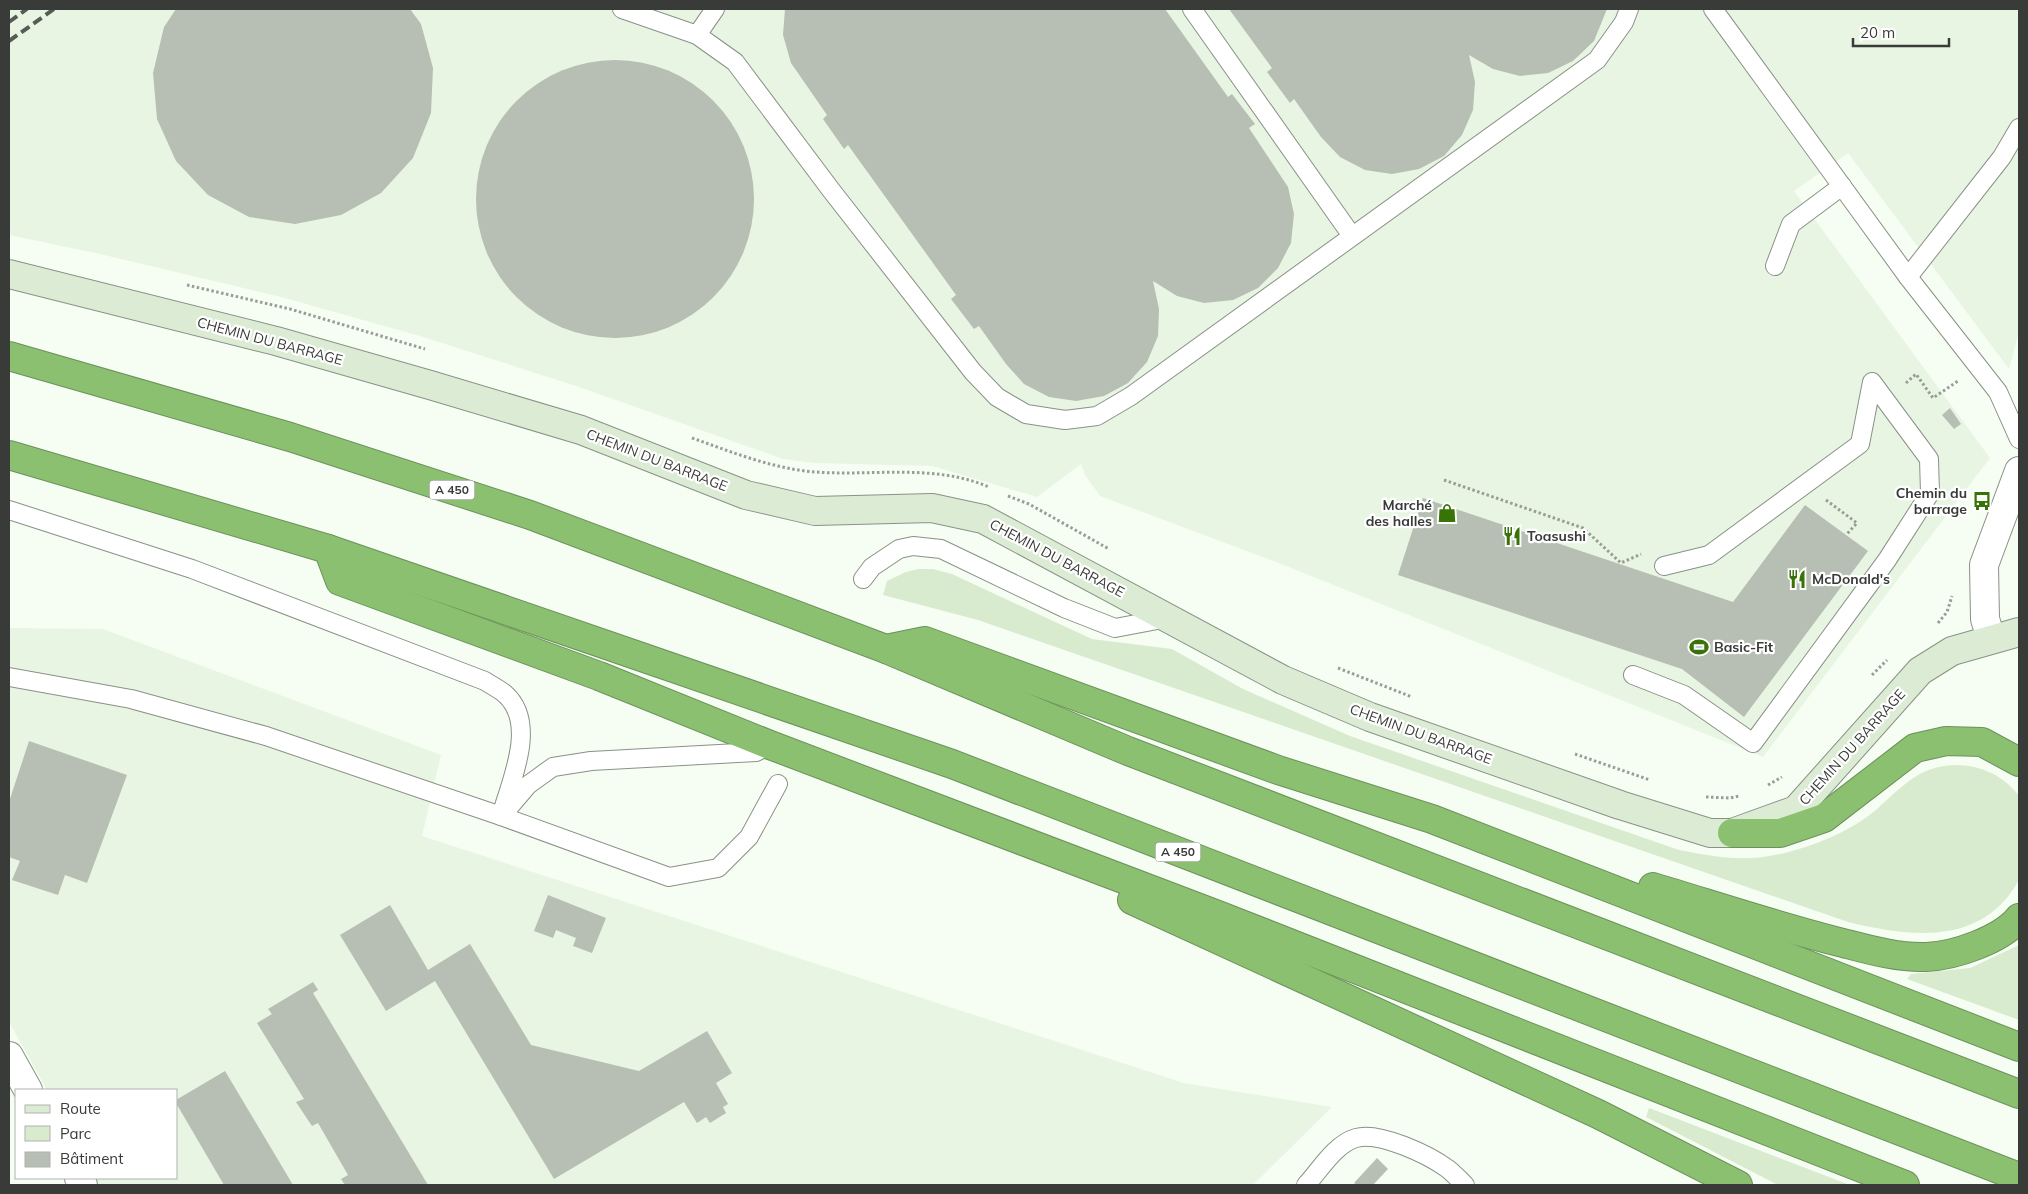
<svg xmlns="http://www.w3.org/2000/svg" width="2028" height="1194" viewBox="0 0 2028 1194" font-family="Mulish,sans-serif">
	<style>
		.built { fill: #e8f5e3 }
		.green { fill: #d8ebcf }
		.building { fill: #b7beb4 }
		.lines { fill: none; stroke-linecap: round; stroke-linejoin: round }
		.lane-casing { stroke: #8a9187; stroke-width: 20 }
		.street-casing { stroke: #8a9187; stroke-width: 30 }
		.secondary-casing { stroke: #8a9187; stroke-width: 30 }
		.highway-casing { stroke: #6d915c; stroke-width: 30 }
		.path { stroke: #989d96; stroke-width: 3; stroke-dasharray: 2.5 2.5; stroke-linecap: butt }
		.lane { stroke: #fff; stroke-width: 18 }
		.street { stroke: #fff; stroke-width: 28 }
		.secondary { stroke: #dcecd4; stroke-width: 28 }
		.highway { stroke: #8ac070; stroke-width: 28 }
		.rail { stroke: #575b56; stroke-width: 4; stroke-dasharray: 10 5; stroke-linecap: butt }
		.labels { text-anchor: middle; stroke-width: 4.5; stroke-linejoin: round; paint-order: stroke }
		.shield { fill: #fff; stroke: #747673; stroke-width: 1 }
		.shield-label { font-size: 12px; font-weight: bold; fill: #383b37 }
		.street-label { font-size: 14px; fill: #383b37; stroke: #fff }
		.poi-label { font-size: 14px; font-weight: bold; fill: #383b37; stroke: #fff; text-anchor: start }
	</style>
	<rect width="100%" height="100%" fill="#f6fef3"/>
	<!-- built -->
	<g class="built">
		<path d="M9 9H2019V332L2009 369 1848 153 1794 191 1990 458 1763 757 1281 564 1100 496 1085 475 1081 464 1037 497 932 466 814 463 783 459 576 386 420 336 281 297 100 254 9 235Z"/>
		<path d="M9 628 103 629 441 755 422 836 1184 1083 1332 1107 1253 1185H99L95 1178H176V1090H47L9 1022Z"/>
	</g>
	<!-- green -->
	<g class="green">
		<path d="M918 569H933L952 574 1092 639 1172 649 1243 689 1350 736 1679 850C1736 861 1761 863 1817 843 1838 835 1859 824 1876 810 1890 797 1904 783 1920 774 1954 756 1997 766 2019 796V880C1982 947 1910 937 1848 922L978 620 883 595 887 581 906 572Z"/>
		<path d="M2019 945V1020L1907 979 1911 974 1970 968Z"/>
		<path d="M1649 1108 1850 1185H1778L1646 1117Z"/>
	</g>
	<!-- building -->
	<g class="building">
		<path d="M176 9H410L421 24 433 68 431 113 413 158 381 193 341 215 295 224 249 217 208 195 176 161 157 119 153 73 164 27Z"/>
		<path d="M785 9H1165L1228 97 1232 94 1255 124 1249 128 1288 187 1294 214 1291 243 1278 268 1258 288 1233 300 1204 303 1177 296 1153 281 1159 309 1158 336 1147 362 1128 383 1104 396 1076 401 1049 397 1024 384 1006 364 979 326 974 329 951 299 956 295 848 145 844 149 823 119 827 115 791 63 783 35Z"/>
		<path d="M1229 9H1607L1594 41 1573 61 1548 73 1520 76 1493 69 1469 55 1475 82 1473 110 1462 135 1444 156 1419 169 1392 174 1365 170 1340 157 1321 137 1294 99 1290 103 1267 72 1272 68Z"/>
		<circle cx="615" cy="199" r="139"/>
		<path d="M1950 408 1961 424 1954 429 1942 415Z"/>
		<path d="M1423 498 1733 602 1805 505 1868 551 1744 717 1682 669 1398 575Z"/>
		<path d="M29 741 127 775 87 883 65 875 58 895 12 880 20 861 9 857V802Z"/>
		<path d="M548 895 606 918 592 953 573 946 576 938 556 930 553 938 534 931Z"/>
		<path d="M390 905 428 970 470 944 531 1045 639 1071 707 1031 732 1073 716 1083 728 1104 723 1107 726 1113 710 1123 706 1117 697 1123 684 1102 554 1179 435 981 386 1011 340 935Z"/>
		<path d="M313 982 318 990 313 993 428 1185H345L341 1179 348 1175 318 1123 312 1126 296 1102 304 1099 257 1023 272 1014 268 1009Z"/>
		<path d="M225 1071 293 1185H224L176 1103V1100Z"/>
		<path d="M1377 1158 1388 1169 1373 1185H1357L1354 1183Z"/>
	</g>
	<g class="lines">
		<!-- lane casing -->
		<g class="lane-casing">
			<g id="lane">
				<path d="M622 9 697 35 735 62 831 190 973 372 997 397 1026 414 1065 420 1097 416 1131 396 1597 60 1624 22 1629 9"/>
				<path d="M1192 9 1352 236"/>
				<path d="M1713 9 1908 277 1998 392 2019 439"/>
				<path d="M697 35 715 9"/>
				<path d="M1775 266 1791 224 1842 186"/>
				<path d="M1908 277 2002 157 2019 128"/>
				<path d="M9 510 192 569 485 681C491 685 499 689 505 694 538 723 511 781 501 816"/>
				<path d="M863 579 872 567 899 549 913 546 941 549 1064 608 1115 628 1168 618"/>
				<path d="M1633 675 1684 695 1753 743 1887 560 1930 493 1929 459 1872 382 1860 444 1709 555 1664 566"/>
				<path d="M9 677 131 699 266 736 501 816 669 877 718 868 749 837 778 784"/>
				<path d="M505 812 528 785 553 767 591 761 756 752 770 745"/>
				<path d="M1306 1185C1320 1170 1335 1144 1356 1138 1379 1131 1429 1155 1448 1169 1454 1174 1460 1180 1465 1185"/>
			</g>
		</g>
		<!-- street casing -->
		<g class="street-casing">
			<g id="street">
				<path d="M1991 638 1985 619 1984 565 2019 471"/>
				<path d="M9 1056 28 1090"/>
				<path d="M79 1178 83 1185"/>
			</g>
		</g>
		<!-- secondary casing -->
		<g class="secondary-casing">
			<path id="secondary" d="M9 274 276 341 430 385 581 430 746 495 815 511 932 508 983 519 1283 680 1370 717 1620 805 1710 833H1732L1796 810 1920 671 1952 651 2019 632"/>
		</g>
		<!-- highway casing -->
		<g class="highway-casing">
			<g id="highway">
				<path d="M9 356 290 437 530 515 886 649 1128 751 2019 1094"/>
				<path d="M9 455 328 549 952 764 2019 1177"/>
				<path d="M328 549 340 581 599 676 770 745 1218 915 1905 1185"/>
				<path d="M886 649 925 641 1278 770 1432 819 2019 1047"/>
				<path d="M1732 833H1780L1824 818 1915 748 1946 741 1982 742 2019 762"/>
				<path d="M1653 887C1716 906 1779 927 1843 943 1870 950 1898 958 1926 957 1954 956 2001 940 2019 918"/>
				<path d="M1132 900 1598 1114 1738 1185"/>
			</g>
		</g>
		<!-- path -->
		<g class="path">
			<path d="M187 285 290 309 425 349"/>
			<path d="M1906 383 1916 374 1933 398 1958 381"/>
			<path d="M692 438C729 451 766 466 805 471 865 478 931 462 989 487"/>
			<path d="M1444 480 1583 528 1621 563 1641 554"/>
			<path d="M1008 496 1029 504 1109 549"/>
			<path d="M1826 500 1857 523 1846 535"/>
			<path d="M1938 623 1947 612 1952 596"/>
			<path d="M1338 668 1412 697"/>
			<path d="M1872 675 1887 660"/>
			<path d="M1575 754 1650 780"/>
			<path d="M1768 785 1782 777"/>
			<path d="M1706 797 1730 798 1739 796"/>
		</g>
		<!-- lane -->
		<use href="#lane" class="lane"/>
		<!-- street -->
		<use href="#street" class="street"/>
		<!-- secondary -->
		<use href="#secondary" class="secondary"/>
		<!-- highway -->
		<use href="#highway" class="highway"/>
		<!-- rail -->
		<g class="rail">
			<path d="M9 22 27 9"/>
			<path d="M9 41 54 9"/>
		</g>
	</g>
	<!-- icons -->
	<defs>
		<g id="bus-bare" transform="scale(1.5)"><path d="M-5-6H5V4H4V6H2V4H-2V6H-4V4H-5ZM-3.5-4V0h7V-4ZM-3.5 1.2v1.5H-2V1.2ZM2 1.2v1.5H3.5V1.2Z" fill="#377307" stroke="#fff" stroke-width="2.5" paint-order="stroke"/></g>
		<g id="shop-bare" transform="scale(1.5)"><path d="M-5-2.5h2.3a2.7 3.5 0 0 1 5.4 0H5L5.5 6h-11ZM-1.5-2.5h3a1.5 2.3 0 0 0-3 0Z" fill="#377307" stroke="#fff" stroke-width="2.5" paint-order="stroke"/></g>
		<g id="restaurant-bare" transform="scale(1.5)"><path d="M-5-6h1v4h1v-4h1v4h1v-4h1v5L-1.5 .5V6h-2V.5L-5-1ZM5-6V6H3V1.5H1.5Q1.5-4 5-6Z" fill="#377307" stroke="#fff" stroke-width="2.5" paint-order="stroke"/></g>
		<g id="stadium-bare" transform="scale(1.5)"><path d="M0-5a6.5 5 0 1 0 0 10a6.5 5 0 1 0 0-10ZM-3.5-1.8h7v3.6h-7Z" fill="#377307" stroke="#fff" stroke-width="2.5" paint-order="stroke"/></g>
	</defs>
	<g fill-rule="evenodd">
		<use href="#bus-bare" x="1982" y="501"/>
		<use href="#shop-bare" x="1447" y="513"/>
		<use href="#restaurant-bare" x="1512" y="536"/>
		<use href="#restaurant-bare" x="1797" y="579"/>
		<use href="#stadium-bare" x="1699" y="647"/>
	</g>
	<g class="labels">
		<!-- shield labels -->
		<g class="shield">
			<rect x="429.5" y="480.5" width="45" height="19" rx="4"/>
			<rect x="1155.5" y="842.5" width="45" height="19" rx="4"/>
		</g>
		<g class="shield-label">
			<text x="452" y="494">A 450</text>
			<text x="1178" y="856">A 450</text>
		</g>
		<!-- street labels -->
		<g class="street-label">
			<text transform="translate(270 341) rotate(15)" y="5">CHEMIN DU BARRAGE</text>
			<text transform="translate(657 460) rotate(21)" y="5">CHEMIN DU BARRAGE</text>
			<text transform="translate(1057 558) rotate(28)" y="5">CHEMIN DU BARRAGE</text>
			<text transform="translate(1421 734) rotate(20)" y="5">CHEMIN DU BARRAGE</text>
			<text transform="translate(1852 747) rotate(-48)" y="5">CHEMIN DU BARRAGE</text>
		</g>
		<!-- poi labels -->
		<g class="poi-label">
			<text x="1967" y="498" text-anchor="end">Chemin du<tspan x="1967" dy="16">barrage</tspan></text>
			<text x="1432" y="510" text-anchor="end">Marché<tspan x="1432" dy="16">des halles</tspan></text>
			<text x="1527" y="541">Toasushi</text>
			<text x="1812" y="584">McDonald's</text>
			<text x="1714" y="652">Basic-Fit</text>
		</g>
	</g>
	<!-- border -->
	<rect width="2028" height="1194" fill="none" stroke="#383b37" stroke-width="20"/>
	<!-- legend -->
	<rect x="15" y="1089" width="162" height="90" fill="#ffffff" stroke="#afb1af"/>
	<rect x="25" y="1105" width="25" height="8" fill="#dcecd4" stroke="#afb1af"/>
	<text x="60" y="1114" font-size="15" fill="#383b37">Route</text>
	<rect x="25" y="1126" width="25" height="15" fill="#d8ebcf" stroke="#afb1af"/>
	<text x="60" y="1139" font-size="15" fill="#383b37">Parc</text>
	<rect x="25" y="1152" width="25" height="15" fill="#b7beb4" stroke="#afb1af"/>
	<text x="60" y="1164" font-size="15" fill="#383b37">Bâtiment</text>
	<!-- scale -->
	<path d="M1853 38v8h96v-8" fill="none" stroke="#383b37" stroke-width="2.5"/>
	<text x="1860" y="38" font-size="15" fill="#383b37" stroke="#ffffff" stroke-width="4" paint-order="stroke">20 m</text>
</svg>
